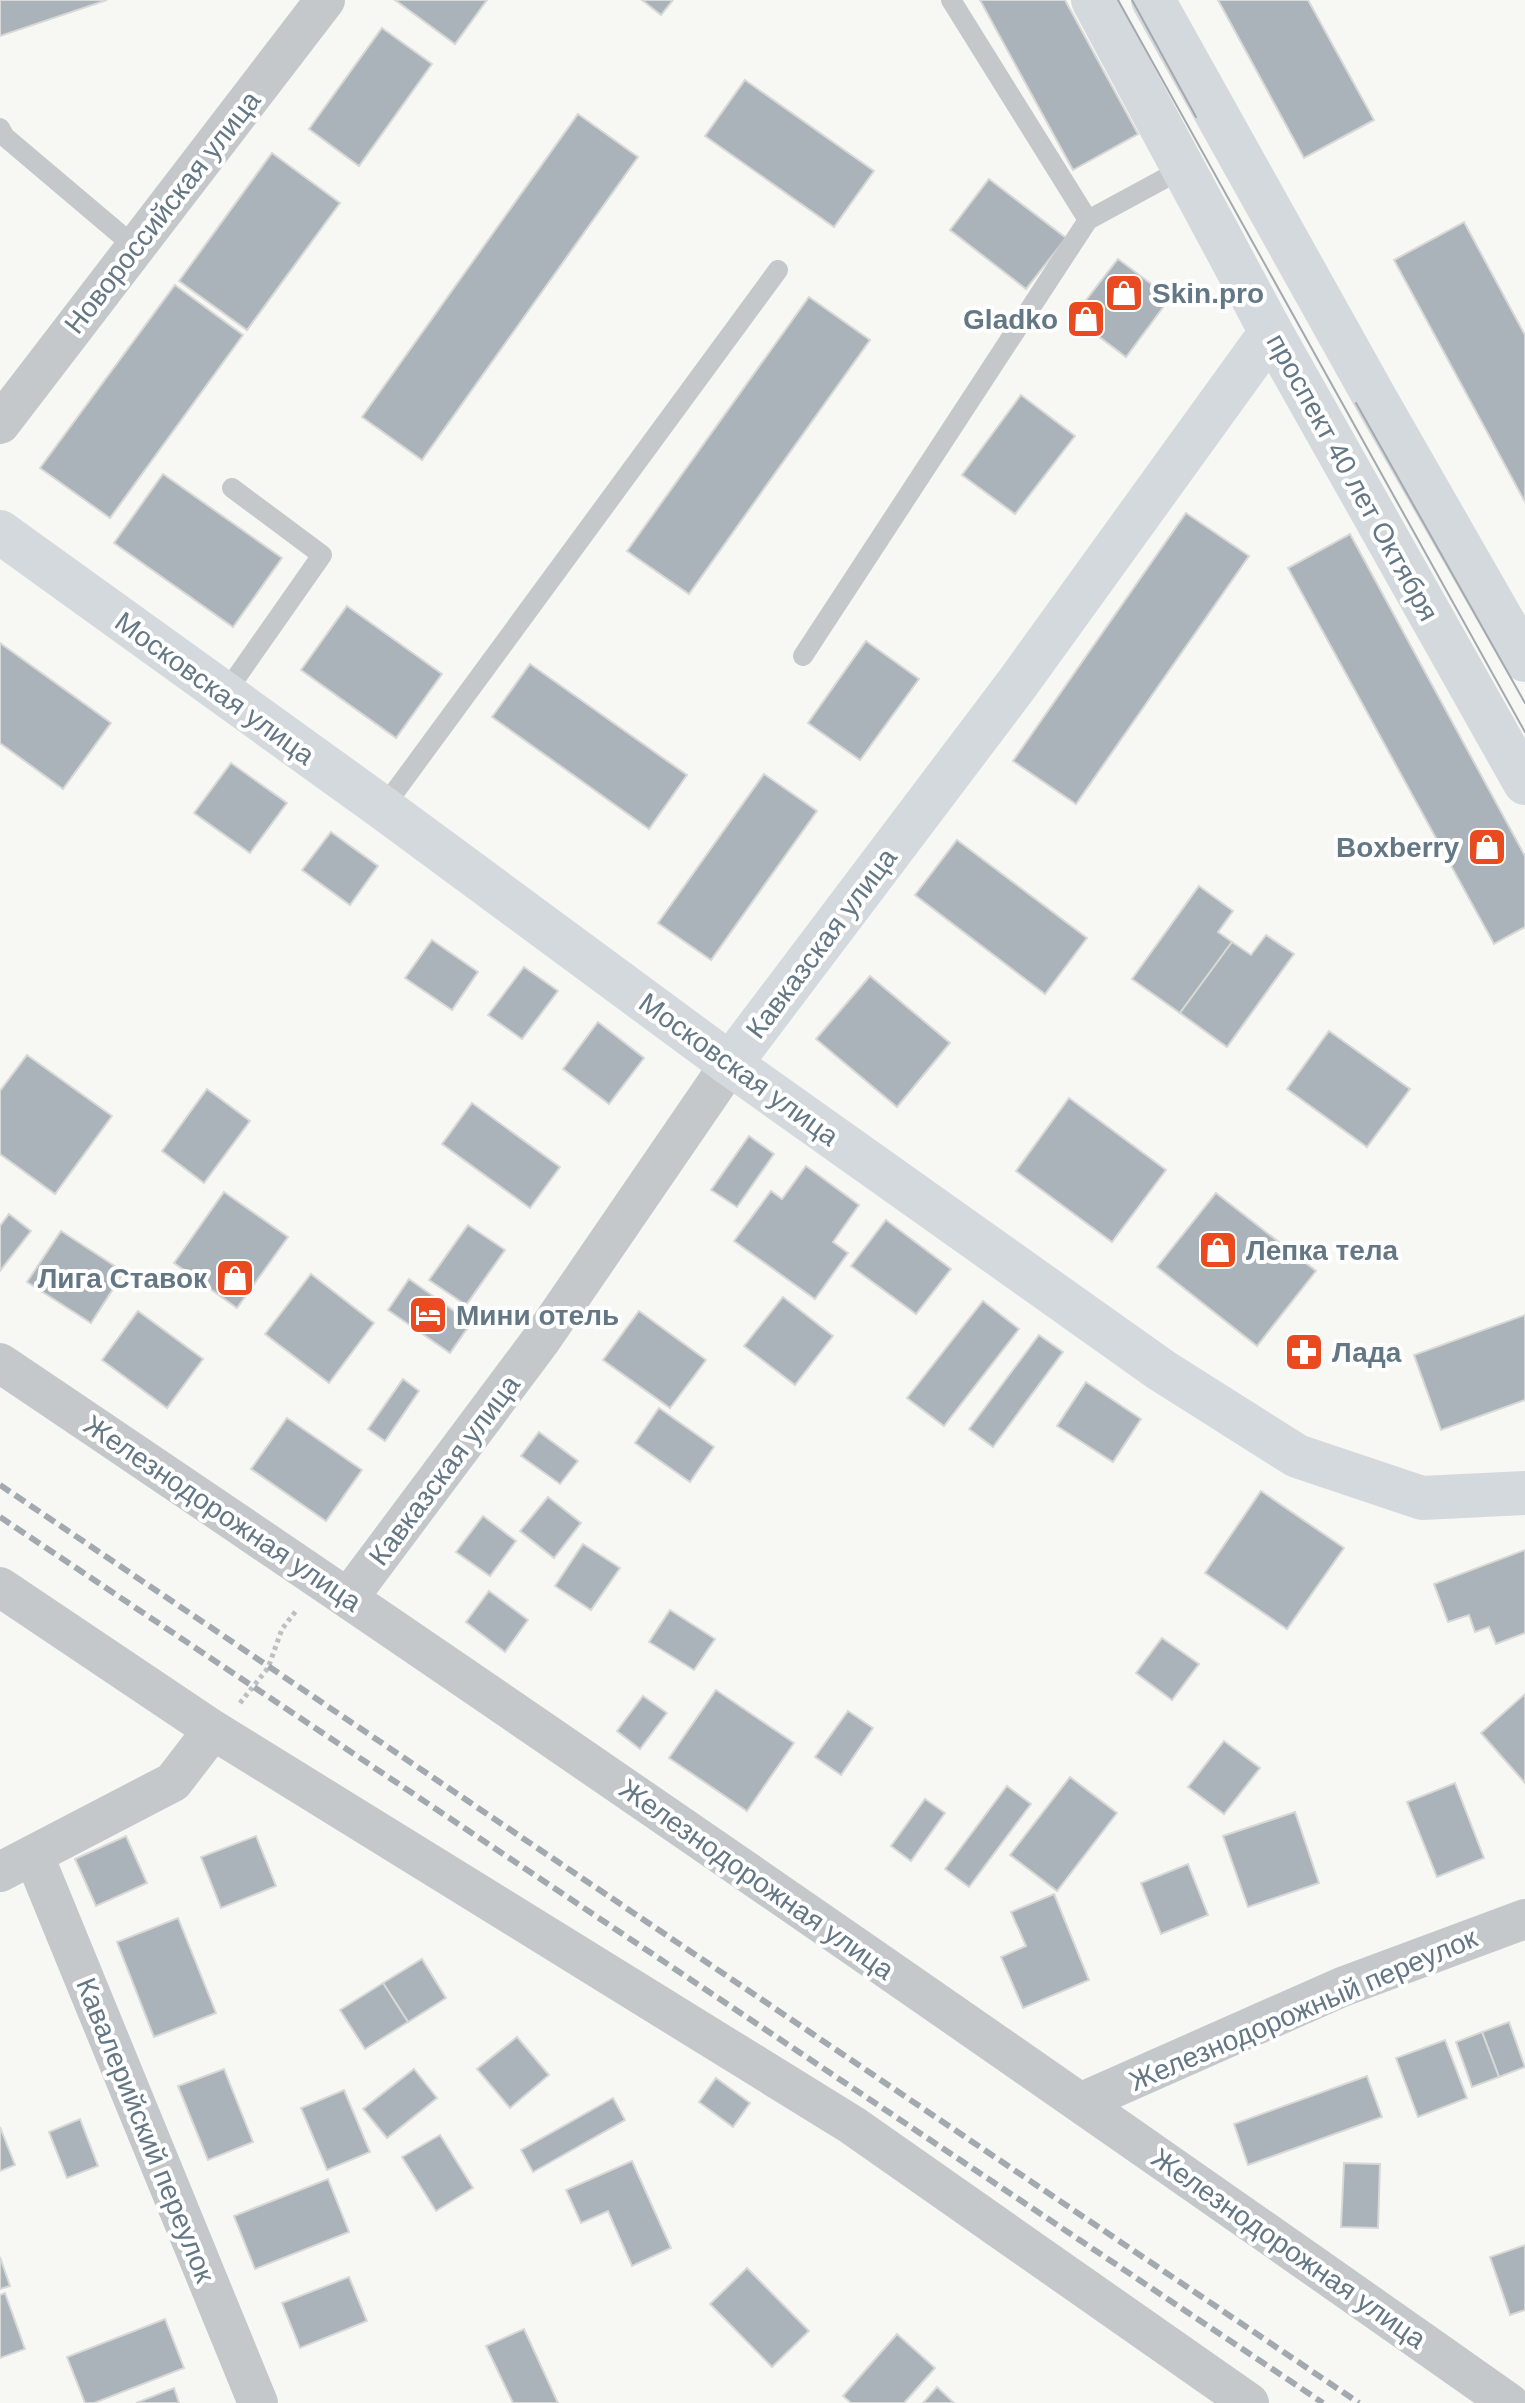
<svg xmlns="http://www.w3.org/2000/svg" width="1525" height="2403" viewBox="0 0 1525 2403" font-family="Arial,sans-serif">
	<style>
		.building { fill: #aab3b9; stroke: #d8d8d6; stroke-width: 2 }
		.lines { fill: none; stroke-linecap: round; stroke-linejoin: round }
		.path { stroke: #bdc0c2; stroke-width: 5; stroke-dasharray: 4 4; stroke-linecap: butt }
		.lane { stroke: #c4c8cb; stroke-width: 20 }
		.street { stroke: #c4c8cb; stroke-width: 40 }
		.secondary { stroke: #d4d9dd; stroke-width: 44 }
		.tram { stroke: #a2a9af; stroke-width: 2 }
		.rail { stroke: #a2a9af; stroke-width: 6; stroke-dasharray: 12 6; stroke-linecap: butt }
		.labels { text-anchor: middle; stroke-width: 8; stroke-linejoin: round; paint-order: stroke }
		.street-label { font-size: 28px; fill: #647785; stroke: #fff }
		.poi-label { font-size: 28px; font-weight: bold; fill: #647785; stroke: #fff; text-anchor: start }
	</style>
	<rect width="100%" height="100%" fill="#f7f7f3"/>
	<!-- building -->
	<g class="building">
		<path d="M0 0H107L0 36Z"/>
		<path d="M395 0H487L455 44Z"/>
		<path d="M642 0H673L661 15Z"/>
		<path d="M980 0H1065L1138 134 1073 170Z"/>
		<path d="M1218 0H1308L1374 120 1304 158Z"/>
		<path d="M382 28 432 64 359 166 309 129Z"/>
		<path d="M745 80 874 171 834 227 705 136Z"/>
		<path d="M578 114 638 157 422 460 362 417Z"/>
		<path d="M272 153 340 203 247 330 179 281Z"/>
		<path d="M989 179 1066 238 1026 289 950 230Z"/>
		<path d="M1464 222 1525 335V502L1394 260Z"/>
		<path d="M1118 259 1170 298 1126 357 1073 317Z"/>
		<path d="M175 285 243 335 110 518 40 468Z"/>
		<path d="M809 297 870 340 689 594 627 551Z"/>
		<path d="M1021 395 1075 436 1015 514 962 475Z"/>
		<path d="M163 474 282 558 233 627 114 543Z"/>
		<path d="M1186 513 1249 556 1076 804 1013 761Z"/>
		<path d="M1350 534 1525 856V927L1494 944 1288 568Z"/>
		<path d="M347 606 442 674 396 738 301 670Z"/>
		<path d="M866 641 919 679 860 760 808 723Z"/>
		<path d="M0 643 111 723 63 789 0 743Z"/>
		<path d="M530 664 687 775 649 829 492 717Z"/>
		<path d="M231 763 287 803 250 853 194 813Z"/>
		<path d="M764 774 817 811 711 960 658 923Z"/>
		<path d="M331 832 378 866 350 905 302 870Z"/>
		<path d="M957 840 1087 938 1045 994 915 895Z"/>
		<path d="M1199 886 1233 911 1218 932 1232 942 1180 1013 1132 979Z"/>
		<path d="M1266 935 1294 954 1227 1047 1180 1013 1232 942 1251 955Z"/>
		<path d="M432 940 478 972 452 1010 405 978Z"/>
		<path d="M524 967 558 991 522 1039 488 1015Z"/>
		<path d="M870 976 950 1043 897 1107 816 1039Z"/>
		<path d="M598 1022 644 1058 609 1104 563 1069Z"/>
		<path d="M1329 1031 1410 1089 1367 1147 1287 1089Z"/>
		<path d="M27 1055 112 1116 55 1194 0 1154V1091Z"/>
		<path d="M207 1089 250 1121 204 1183 162 1151Z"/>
		<path d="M1069 1098 1166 1170 1112 1242 1016 1171Z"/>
		<path d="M472 1103 560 1167 530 1208 442 1144Z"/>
		<path d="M749 1136 774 1154 737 1207 711 1190Z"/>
		<path d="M806 1166 859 1205 833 1242 848 1253 815 1299 734 1241 771 1191 782 1199Z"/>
		<path d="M224 1192 288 1237 237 1308 174 1263Z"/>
		<path d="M1216 1193 1316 1271 1257 1346 1157 1267Z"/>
		<path d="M9 1214 31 1231 0 1271V1226Z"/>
		<path d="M886 1220 951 1269 916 1314 851 1266Z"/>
		<path d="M468 1225 505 1250 466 1305 429 1280Z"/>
		<path d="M61 1231 124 1272 91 1323 27 1282Z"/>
		<path d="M311 1274 374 1323 329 1383 265 1334Z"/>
		<path d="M409 1279 471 1323 450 1353 388 1310Z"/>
		<path d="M783 1297 833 1336 795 1385 744 1346Z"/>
		<path d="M983 1301 1019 1329 944 1426 907 1398Z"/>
		<path d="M138 1311 203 1359 167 1408 102 1360Z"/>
		<path d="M639 1311 706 1360 670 1408 603 1360Z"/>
		<path d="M1525 1315V1400L1441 1430 1414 1355Z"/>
		<path d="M1039 1335 1063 1352 993 1447 969 1429Z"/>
		<path d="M403 1379 419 1391 385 1441 368 1429Z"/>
		<path d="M1086 1382 1141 1419 1113 1462 1057 1426Z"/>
		<path d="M659 1408 714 1447 690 1482 635 1443Z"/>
		<path d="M287 1418 362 1470 326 1521 251 1469Z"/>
		<path d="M539 1432 578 1461 560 1484 521 1456Z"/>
		<path d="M1261 1491 1344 1548 1287 1629 1205 1573Z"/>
		<path d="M548 1497 581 1523 554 1558 520 1531Z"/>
		<path d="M483 1516 516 1541 490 1576 456 1552Z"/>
		<path d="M583 1544 620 1568 591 1610 555 1586Z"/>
		<path d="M1525 1550V1633L1496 1644 1489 1627 1475 1632 1469 1615 1448 1622 1434 1584Z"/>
		<path d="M489 1591 528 1620 505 1652 466 1622Z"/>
		<path d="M670 1610 715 1639 694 1670 649 1642Z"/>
		<path d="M1162 1638 1199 1664 1172 1700 1136 1673Z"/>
		<path d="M716 1690 794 1743 747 1811 669 1758Z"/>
		<path d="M1525 1694V1783L1481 1733Z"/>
		<path d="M643 1696 667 1713 640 1749 617 1731Z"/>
		<path d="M848 1711 873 1728 841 1775 815 1757Z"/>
		<path d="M1224 1741 1260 1768 1224 1814 1188 1787Z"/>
		<path d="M1070 1777 1117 1813 1057 1891 1010 1855Z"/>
		<path d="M1455 1783 1484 1858 1437 1877 1407 1802Z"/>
		<path d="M1007 1786 1031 1804 969 1887 945 1869Z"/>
		<path d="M925 1799 945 1813 911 1861 891 1846Z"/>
		<path d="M1295 1812 1319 1883 1248 1907 1223 1836Z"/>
		<path d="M126 1836 147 1883 96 1906 75 1859Z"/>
		<path d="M256 1836 276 1886 221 1908 201 1857Z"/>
		<path d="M1188 1864 1208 1915 1161 1934 1141 1883Z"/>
		<path d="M1054 1894 1089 1980 1023 2008 1001 1957 1026 1946 1011 1912Z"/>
		<path d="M178 1918 216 2013 154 2037 117 1942Z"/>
		<path d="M422 1959 446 1998 408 2022 383 1983Z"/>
		<path d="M383 1983 408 2022 365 2049 340 2010Z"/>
		<path d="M1509 2022 1525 2067 1499 2077 1482 2032Z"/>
		<path d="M1482 2032 1499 2077 1472 2087 1456 2042Z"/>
		<path d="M517 2037 549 2075 510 2108 477 2069Z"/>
		<path d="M1445 2040 1467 2098 1418 2117 1396 2058Z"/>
		<path d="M224 2069 253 2142 208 2160 178 2086Z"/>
		<path d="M414 2069 437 2098 387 2138 363 2109Z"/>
		<path d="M1367 2076 1382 2117 1248 2165 1234 2124Z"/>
		<path d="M716 2078 750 2103 733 2127 699 2102Z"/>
		<path d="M344 2090 370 2152 327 2170 301 2108Z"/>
		<path d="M613 2098 625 2120 533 2172 521 2150Z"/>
		<path d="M80 2119 98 2166 67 2178 49 2132Z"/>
		<path d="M0 2127 15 2165 0 2171Z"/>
		<path d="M440 2135 473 2188 436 2211 402 2157Z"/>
		<path d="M632 2161 671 2248 632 2266 608 2211 581 2223 566 2190Z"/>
		<path d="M1344 2163 1380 2164 1378 2228 1341 2227Z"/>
		<path d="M328 2179 349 2232 255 2269 234 2216Z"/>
		<path d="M1525 2245V2310L1510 2315 1490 2257Z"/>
		<path d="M0 2257 10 2286 0 2289Z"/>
		<path d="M747 2268 809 2331 772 2367 710 2304Z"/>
		<path d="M349 2277 367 2321 300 2348 282 2303Z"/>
		<path d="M5 2293 25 2349 0 2358V2295Z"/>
		<path d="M165 2319 184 2368 94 2403H85L67 2357Z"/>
		<path d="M524 2329 558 2403H513L486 2346Z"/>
		<path d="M897 2334 935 2368 904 2403H851L843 2396Z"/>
		<path d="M937 2387 954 2403H923Z"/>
		<path d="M174 2388 179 2403H136Z"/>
	</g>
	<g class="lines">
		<!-- path -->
		<path class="path" d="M240 1703 268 1668 282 1629 296 1611"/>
		<!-- lane -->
		<g class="lane">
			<path d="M951 0 1088 220 1184 168"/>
			<path d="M0 128 5 137 134 246"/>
			<path d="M803 656 1088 220"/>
			<path d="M224 695 322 555 232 488"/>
			<path d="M383 808 778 270"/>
		</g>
		<!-- street -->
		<g class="street">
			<path d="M0 424 325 0"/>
			<path d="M0 1363C507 1704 1009 2051 1509 2403"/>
			<path d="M0 1587 213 1730 852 2125 1249 2403"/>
			<path d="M349 1597 541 1340 730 1064"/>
			<path d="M34 1856 258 2403"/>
			<path d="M0 1872 173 1782 213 1730"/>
			<path d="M1082 2102 1342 1987 1525 1919"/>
		</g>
		<!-- secondary -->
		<g class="secondary">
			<path d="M1093 0 1271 332 1525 783"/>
			<path d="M1153 0 1375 398 1525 660"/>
			<path d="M0 532 383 808 730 1064 1161 1370 1297 1456 1422 1498 1525 1493"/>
			<path d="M730 1064 1017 684 1271 332"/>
		</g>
		<!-- tram -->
		<g class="tram">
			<path d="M1118 0 1525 732"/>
			<path d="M1132 0 1196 117"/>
			<path d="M1356 403 1525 703"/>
		</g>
		<!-- rail -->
		<g class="rail">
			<path d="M0 1485 1359 2403"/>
			<path d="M0 1517 1323 2403"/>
		</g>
	</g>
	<!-- icons -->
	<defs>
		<g id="shop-square" transform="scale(2)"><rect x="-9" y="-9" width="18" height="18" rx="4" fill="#e94a20" stroke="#fff"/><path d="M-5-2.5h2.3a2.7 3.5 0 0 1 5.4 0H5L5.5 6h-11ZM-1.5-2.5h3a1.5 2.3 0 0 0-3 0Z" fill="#fff"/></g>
		<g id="hotel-square" transform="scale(2)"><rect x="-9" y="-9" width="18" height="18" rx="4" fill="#e94a20" stroke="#fff"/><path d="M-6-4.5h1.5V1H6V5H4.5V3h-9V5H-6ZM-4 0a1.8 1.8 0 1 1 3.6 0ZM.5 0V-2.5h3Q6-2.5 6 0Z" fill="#fff"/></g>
		<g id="pharmacy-square" transform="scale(2)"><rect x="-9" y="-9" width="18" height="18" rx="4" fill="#e94a20" stroke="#fff"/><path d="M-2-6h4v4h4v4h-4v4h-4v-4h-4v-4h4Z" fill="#fff"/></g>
	</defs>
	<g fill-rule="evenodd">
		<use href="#shop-square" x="1124" y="293"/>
		<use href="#shop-square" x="1086" y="319"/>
		<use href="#shop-square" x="1487" y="847"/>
		<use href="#shop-square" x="1218" y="1250"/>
		<use href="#shop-square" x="235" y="1278"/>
		<use href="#hotel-square" x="428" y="1315"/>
		<use href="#pharmacy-square" x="1304" y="1352"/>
	</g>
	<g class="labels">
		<!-- street labels -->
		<g class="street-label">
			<text transform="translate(162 212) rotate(-52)" y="10">Новороссийская улица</text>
			<text transform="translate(1353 477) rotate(61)" y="10">проспект 40 лет Октября</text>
			<text transform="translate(215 688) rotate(36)" y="10">Московская улица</text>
			<text transform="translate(821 943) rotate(-53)" y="10">Кавказская улица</text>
			<text transform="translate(739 1069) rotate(36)" y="10">Московская улица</text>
			<text transform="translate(444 1470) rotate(-53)" y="10">Кавказская улица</text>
			<text transform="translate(223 1513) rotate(34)" y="10">Железнодорожная улица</text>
			<text transform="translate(757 1879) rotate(35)" y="10">Железнодорожная улица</text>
			<text transform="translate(1303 2009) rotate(-23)" y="10">Железнодорожный переулок</text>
			<text transform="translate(146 2130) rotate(68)" y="10">Кавалерийский переулок</text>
			<text transform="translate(1289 2248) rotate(35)" y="10">Железнодорожная улица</text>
		</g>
		<!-- poi labels -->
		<g class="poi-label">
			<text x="1152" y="303">Skin.pro</text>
			<text x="1058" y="329" text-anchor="end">Gladko</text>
			<text x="1459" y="857" text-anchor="end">Boxberry</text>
			<text x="1246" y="1260">Лепка тела</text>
			<text x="207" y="1288" text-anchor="end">Лига Ставок</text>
			<text x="456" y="1325">Мини отель</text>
			<text x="1332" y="1362">Лада</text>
		</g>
	</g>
</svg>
